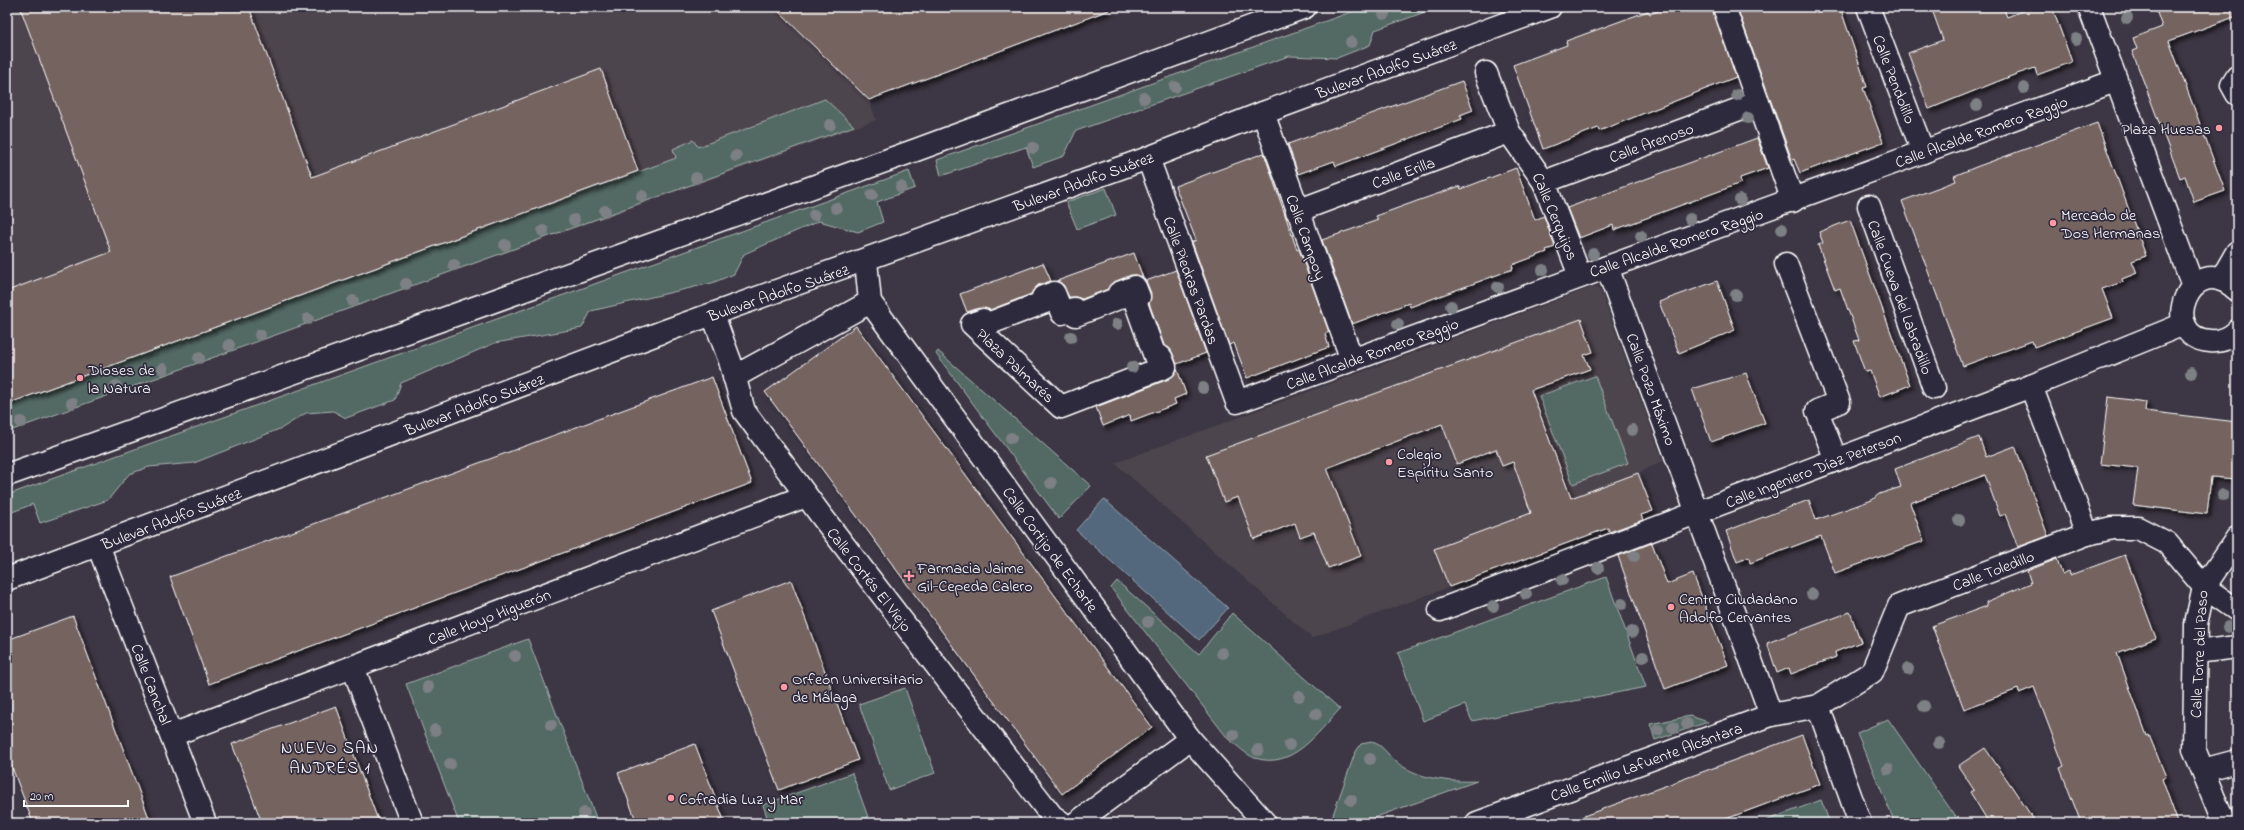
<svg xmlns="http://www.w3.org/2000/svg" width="2244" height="830" viewBox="0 0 2244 830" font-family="'Indie Flower',sans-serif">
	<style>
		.built { fill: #4e444d }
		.green { fill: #536964; stroke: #a9b4b2 }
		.water { fill: #52677d; stroke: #97a4b1 }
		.building { fill: #746461; stroke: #fff; filter: url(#shadow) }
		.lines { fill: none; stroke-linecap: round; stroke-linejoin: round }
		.minor-casing { stroke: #fff; stroke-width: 25 }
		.minor { stroke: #2f2a3d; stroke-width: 22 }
		.tree { fill: #7d8084 }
		.poi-dot { fill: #ff9aa2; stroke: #2f2a3d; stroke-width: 1.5 }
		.labels { text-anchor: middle; stroke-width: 3.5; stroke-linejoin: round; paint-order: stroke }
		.street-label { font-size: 16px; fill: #fff; stroke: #2f2a3d }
		.poi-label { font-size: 16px; fill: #fff; stroke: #2f2a3d; text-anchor: start }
		.neighbourhood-label { font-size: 17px; letter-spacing: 1px; fill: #fff; stroke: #2f2a3d }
	</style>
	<defs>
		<filter id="shadow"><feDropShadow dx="3.5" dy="3.5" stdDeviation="2" flood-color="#0009"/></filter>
	</defs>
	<rect width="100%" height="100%" fill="#3d3644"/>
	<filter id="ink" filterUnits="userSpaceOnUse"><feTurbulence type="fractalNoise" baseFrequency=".025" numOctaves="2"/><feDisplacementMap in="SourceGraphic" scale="8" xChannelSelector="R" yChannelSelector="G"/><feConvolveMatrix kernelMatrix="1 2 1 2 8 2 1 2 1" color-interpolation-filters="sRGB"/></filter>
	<g filter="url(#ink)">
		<!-- built -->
		<g class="built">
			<path d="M7 7H1117L869 100 876 120 7 432Z"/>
			<path d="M1593 287 1598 288 1601 292 1663 461 1638 473 1653 511 1312 638 1115 463Z"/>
		</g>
		<!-- green -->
		<g class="green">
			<path d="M1365 7H1439L1375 30 1370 45 1337 58 1289 56 1076 131 1064 156 1033 167 1026 147 941 176 937 160Z"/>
			<path d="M825 99 854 126 7 432V404L676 158 673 149 693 140 698 147Z"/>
			<path d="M909 171 915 188 877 202 883 222 858 232 819 221 744 254 734 274 712 283 591 311 582 328 495 343 401 383 395 400 346 418 333 411 306 413 282 428 194 463 149 467 129 474 108 500 40 523 33 504 7 514V495Z"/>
			<path d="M1106 188 1116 215 1077 229 1066 202Z"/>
			<path d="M938 351 1091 486 1059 519 936 354Z"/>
			<path d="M1595 376 1628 463 1573 484 1539 396Z"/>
			<path d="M1606 577 1646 687 1472 721 1465 705 1423 721 1398 653Z"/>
			<path d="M1117 581 1199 654 1232 613 1340 709C1317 733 1293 770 1255 758 1246 755 1237 745 1229 740L1111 588Z"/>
			<path d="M528 639 598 823H459L406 684Z"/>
			<path d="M905 688 935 773 889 790 859 704Z"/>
			<path d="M1690 716 1708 722 1655 740 1650 724Z"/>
			<path d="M1888 719 1960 823H1895L1857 733Z"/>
			<path d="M1372 742C1383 745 1387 754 1395 761 1419 780 1449 782 1477 781L1359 823H1330L1355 753 1361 744Z"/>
			<path d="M852 773 868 817 853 823H769L763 805Z"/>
			<path d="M1821 800 1830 823H1760Z"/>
		</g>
		<!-- water -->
		<path class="water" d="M1104 499 1228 608 1199 640 1076 530Z"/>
		<!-- building -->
		<g class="building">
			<path d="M20 7H249L312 177 601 69 638 171 7 404V291L111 252Z"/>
			<path d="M774 7H1108L1109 10 869 100Z"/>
			<path d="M1669 7H1712L1736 77 1599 131 1598 128 1543 149 1513 65 1567 45 1566 41 1648 11 1650 14Z"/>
			<path d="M1737 7H1840L1867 87 1863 88 1883 142 1800 173 1794 159 1792 160Z"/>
			<path d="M1931 7H2003L2007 17 2032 7H2052L2072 62 2037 75 2035 68 2014 75 1929 109 1908 53 1943 40Z"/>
			<path d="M2155 7H2237V16L2169 41 2225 191 2194 202 2185 176 2180 178 2132 51 2137 49 2133 38 2162 27Z"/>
			<path d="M1462 81 1473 110 1460 115 1462 119 1336 166 1334 161 1298 174 1288 144Z"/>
			<path d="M2097 123 2146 256 2132 261 2137 273 2122 279 2123 282 2102 289 2113 318 2034 347 2032 341 1963 366 1902 201 1956 181 1954 176 1976 167Z"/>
			<path d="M1757 138 1768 168 1740 178 1741 183 1614 230 1613 225 1579 238 1567 208Z"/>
			<path d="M1264 153 1297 250 1299 249 1329 332 1325 334 1329 347 1247 378 1234 343 1229 345 1192 242 1196 240 1175 186Z"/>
			<path d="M1516 168 1535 220 1544 216 1555 247 1546 250 1547 252 1512 265 1513 269 1410 307 1409 303 1352 324 1322 240 1378 220 1376 216 1417 201 1460 186 1461 189Z"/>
			<path d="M1850 220 1910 385 1880 397 1870 371 1865 372 1854 341 1859 340 1840 288 1835 290 1818 245 1823 243 1819 232Z"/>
			<path d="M1134 253 1143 278 1137 275H1131L1114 282 1108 289 1082 299 1076 297H1069L1062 284 1057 281Z"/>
			<path d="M1043 263 1051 281 1038 285 1031 294 990 310 979 308 967 312 960 294Z"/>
			<path d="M1176 270 1206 353 1177 364 1172 352 1164 345 1149 303 1151 293 1146 281Z"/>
			<path d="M1717 281 1735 330 1679 353 1659 302Z"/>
			<path d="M1581 319 1593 352 1584 355 1590 369 1531 390 1571 498 1638 473 1653 511 1641 515 1643 520 1609 532 1608 528 1449 587 1434 549 1531 513 1513 462 1502 466 1496 449 1457 464 1442 424 1327 468 1361 556 1328 568 1314 532 1300 537 1295 523 1254 539 1238 497 1224 502 1206 455Z"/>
			<path d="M856 326 1152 727 1062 794 765 392Z"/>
			<path d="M1177 369 1186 394 1174 399 1176 404 1131 421 1130 415 1103 426 1096 407 1169 379Z"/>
			<path d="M1746 373 1765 423 1711 442 1692 389Z"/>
			<path d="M712 377 752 483 209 684 170 577Z"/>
			<path d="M2108 397 2146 402 2145 411 2237 422V479L2211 477 2207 514 2133 505 2138 468 2100 464Z"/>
			<path d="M1979 437 1986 457 2015 446 2048 536 2018 547 2005 514 2000 516 1985 475 1910 503 1924 541 1835 573 1821 536 1750 563 1749 557 1737 562 1726 531 1809 500 1816 520 1872 500 1879 494 1901 487 1895 469Z"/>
			<path d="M1652 543 1667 584 1693 574 1728 665 1665 689 1618 556Z"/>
			<path d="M2125 555 2156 638 2117 653 2147 736 2149 735 2166 777 2162 779 2178 823H2081L2060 768 2064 766 2034 687 2019 693 2018 689 1964 709 1932 626 1987 606 1986 602 2031 583 2027 571 2057 559 2062 574 2069 571 2070 575Z"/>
			<path d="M791 580 858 760 779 790 711 611Z"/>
			<path d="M1850 612 1861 642 1835 652 1836 657 1791 674 1789 668 1777 673 1767 643Z"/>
			<path d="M73 616 96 677 151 823H33L7 754V640Z"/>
			<path d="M336 706 379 823H262L232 744Z"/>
			<path d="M1802 735 1820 784 1715 823H1573V820Z"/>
			<path d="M695 744 725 823H637L618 773Z"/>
			<path d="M1985 748 2010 784 2036 823H1989L1970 792 1974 790 1958 766Z"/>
		</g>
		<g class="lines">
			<!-- minor casing -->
			<g class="minor-casing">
				<g id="minor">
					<path d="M1724 7 1793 201"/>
					<path d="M1868 7 1923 152"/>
					<path d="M2089 7 2193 286"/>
					<path d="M1486 73 1509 132 1544 182 1580 276"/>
					<path d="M2237 77 2232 85 2237 94"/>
					<path d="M1263 113 1352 360"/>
					<path d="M1148 158 1237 402C1529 294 1823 190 2115 81"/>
					<path d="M1544 182 1758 102"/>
					<path d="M1869 206 1934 388"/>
					<path d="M1297 211 1509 132"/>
					<path d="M866 261 870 302 1190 739 1265 823"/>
					<path d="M1786 264 1839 402 1817 411 1836 460"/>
					<path d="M1607 267 1771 715"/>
					<path d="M2221 280 2237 252"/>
					<path d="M1135 287 1139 297 1134 298 1156 359 1161 357 1165 367 1061 407 972 324 983 320 985 325 1045 302 1043 297 1054 293 1062 313 1074 309 1076 315 1121 297 1119 293Z"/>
					<path d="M2237 290C2190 246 2156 338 2210 341 2221 342 2229 339 2237 331"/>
					<path d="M713 315 730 361 744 411 820 514 1028 785 1052 816 1062 823"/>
					<path d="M734 377 870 302"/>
					<path d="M2031 386 2087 534"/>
					<path d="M7 475 916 150 1305 7"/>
					<path d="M98 545 205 823"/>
					<path d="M7 579 665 331 1148 158 1263 113 1550 7"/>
					<path d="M1440 610 2031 386 2184 324"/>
					<path d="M2196 652 2237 647"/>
					<path d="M353 667 412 823"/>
					<path d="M1818 706 1860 823"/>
					<path d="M172 735 806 496"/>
					<path d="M2203 770 2237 761"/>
					<path d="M1076 823 1190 739"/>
					<path d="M1477 823 1771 715 1818 706 1872 672 1899 606 2087 534 2112 528H2138L2167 543 2204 587 2237 610"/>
					<path d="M2224 823 2194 749 2196 624 2204 587 2237 538"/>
				</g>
			</g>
			<!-- minor -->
			<use href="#minor" class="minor"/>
		</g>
		<!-- trees -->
		<g class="tree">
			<circle cx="1384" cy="14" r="6"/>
			<circle cx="2127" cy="18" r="6"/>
			<circle cx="2076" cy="39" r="6"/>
			<circle cx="1351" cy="42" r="6"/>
			<circle cx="1175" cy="87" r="6"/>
			<circle cx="2024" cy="88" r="6"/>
			<circle cx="1737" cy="95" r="6"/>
			<circle cx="1144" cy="98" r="6"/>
			<circle cx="1977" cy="105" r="6"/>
			<circle cx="1748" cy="118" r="6"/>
			<circle cx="830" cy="125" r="6"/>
			<circle cx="1033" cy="148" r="6"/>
			<circle cx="736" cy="156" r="6"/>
			<circle cx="696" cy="178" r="6"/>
			<circle cx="901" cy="187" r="6"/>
			<circle cx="872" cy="195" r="6"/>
			<circle cx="642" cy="196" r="6"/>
			<circle cx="1740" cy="200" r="6"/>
			<circle cx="836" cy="208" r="6"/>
			<circle cx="605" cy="211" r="6"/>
			<circle cx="814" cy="215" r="6"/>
			<circle cx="1690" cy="219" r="6"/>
			<circle cx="574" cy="220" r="6"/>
			<circle cx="1782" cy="229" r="6"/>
			<circle cx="543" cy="231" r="6"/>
			<circle cx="1641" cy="236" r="6"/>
			<circle cx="505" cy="245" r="6"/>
			<circle cx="1593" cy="254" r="6"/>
			<circle cx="454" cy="265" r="6"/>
			<circle cx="1543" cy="270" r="6"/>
			<circle cx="406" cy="284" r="6"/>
			<circle cx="1498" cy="287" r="6"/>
			<circle cx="1736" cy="295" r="6"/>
			<circle cx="353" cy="301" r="6"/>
			<circle cx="1451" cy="306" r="6"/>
			<circle cx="308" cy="319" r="6"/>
			<circle cx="1117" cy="324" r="6"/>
			<circle cx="1398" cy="324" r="6"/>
			<circle cx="260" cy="335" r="6"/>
			<circle cx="1071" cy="337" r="6"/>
			<circle cx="229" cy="345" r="6"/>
			<circle cx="199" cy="358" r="6"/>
			<circle cx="1132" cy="367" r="6"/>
			<circle cx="163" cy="369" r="6"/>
			<circle cx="2191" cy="373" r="6"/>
			<circle cx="116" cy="386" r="6"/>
			<circle cx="1203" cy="388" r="6"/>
			<circle cx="72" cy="403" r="6"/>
			<circle cx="21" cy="422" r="6"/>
			<circle cx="1632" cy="430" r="6"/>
			<circle cx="1011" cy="438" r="6"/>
			<circle cx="1051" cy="483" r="6"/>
			<circle cx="2223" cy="495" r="6"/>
			<circle cx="1959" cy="520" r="6"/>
			<circle cx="1634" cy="556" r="6"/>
			<circle cx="1598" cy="568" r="6"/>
			<circle cx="1562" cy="580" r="6"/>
			<circle cx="1526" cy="594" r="6"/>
			<circle cx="1812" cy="594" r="6"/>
			<circle cx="1622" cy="604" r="6"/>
			<circle cx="1493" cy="606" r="6"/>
			<circle cx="1148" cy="622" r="6"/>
			<circle cx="2228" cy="627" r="6"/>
			<circle cx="1632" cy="632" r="6"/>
			<circle cx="1222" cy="653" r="6"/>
			<circle cx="515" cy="656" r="6"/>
			<circle cx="1643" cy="657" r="6"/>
			<circle cx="1908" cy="669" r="6"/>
			<circle cx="428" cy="687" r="6"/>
			<circle cx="1299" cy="696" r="6"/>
			<circle cx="1924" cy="706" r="6"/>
			<circle cx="1316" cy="714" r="6"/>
			<circle cx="1687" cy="724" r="6"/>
			<circle cx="551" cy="725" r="6"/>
			<circle cx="1673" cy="727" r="6"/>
			<circle cx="435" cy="730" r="6"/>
			<circle cx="1658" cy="730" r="6"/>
			<circle cx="1233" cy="735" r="6"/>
			<circle cx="1939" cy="743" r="6"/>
			<circle cx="1289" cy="745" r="6"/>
			<circle cx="1258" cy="750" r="6"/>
			<circle cx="1370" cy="759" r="6"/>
			<circle cx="450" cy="764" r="6"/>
			<circle cx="1888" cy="769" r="6"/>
			<circle cx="1351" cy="800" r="6"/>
			<circle cx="584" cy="813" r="6"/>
		</g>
	</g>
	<!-- markers -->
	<g class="poi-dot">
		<circle cx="2219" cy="128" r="4"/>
		<circle cx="2053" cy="223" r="4"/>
		<circle cx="80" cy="378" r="4"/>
		<circle cx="1389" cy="462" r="4"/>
		<path d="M907 570h4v4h4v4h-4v4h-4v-4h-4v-4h4z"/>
		<circle cx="1671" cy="607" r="4"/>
		<circle cx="784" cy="687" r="4"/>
		<circle cx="671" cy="798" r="4"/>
	</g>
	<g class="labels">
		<!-- street labels -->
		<g class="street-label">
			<text transform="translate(1386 68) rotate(-20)" y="6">Bulevar Adolfo Suárez</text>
			<text transform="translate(1895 79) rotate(69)" y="6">Calle Pendolillo</text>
			<text transform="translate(1981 131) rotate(-20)" y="6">Calle Alcalde Romero Raggio</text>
			<text transform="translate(1651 142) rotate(-20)" y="6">Calle Arenoso</text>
			<text transform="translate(1403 172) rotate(-20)" y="6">Calle Erilla</text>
			<text transform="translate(1083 181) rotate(-20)" y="6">Bulevar Adolfo Suárez</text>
			<text transform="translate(1556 216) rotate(67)" y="6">Calle Cerquijos</text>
			<text transform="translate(1307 237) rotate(70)" y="6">Calle Campoy</text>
			<text transform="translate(1676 242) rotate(-19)" y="6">Calle Alcalde Romero Raggio</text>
			<text transform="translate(1192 280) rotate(70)" y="6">Calle Piedras Pardas</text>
			<text transform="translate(778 292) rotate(-19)" y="6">Bulevar Adolfo Suárez</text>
			<text transform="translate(1901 297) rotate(70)" y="6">Calle Cueva del Labradillo</text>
			<text transform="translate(1372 353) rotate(-20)" y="6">Calle Alcalde Romero Raggio</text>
			<text transform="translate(1016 365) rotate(43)" y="6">Plaza Palmarés</text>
			<text transform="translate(1652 389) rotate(70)" y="6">Calle Pozo Máximo</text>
			<text transform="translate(474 404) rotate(-21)" y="6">Bulevar Adolfo Suárez</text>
			<text transform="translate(1813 469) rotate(-21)" y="6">Calle Ingeniero Díaz Peterson</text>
			<text transform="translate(171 518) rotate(-21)" y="6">Bulevar Adolfo Suárez</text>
			<text transform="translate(1051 549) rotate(54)" y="6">Calle Cortijo de Echarte</text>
			<text transform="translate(1993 570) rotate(-21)" y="6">Calle Toledillo</text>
			<text transform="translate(870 579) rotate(52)" y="6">Calle Cortés El Viejo</text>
			<text transform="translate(489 616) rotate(-21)" y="6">Calle Hoyo Higuerón</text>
			<text transform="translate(2198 654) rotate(-87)" y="6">Calle Torre del Paso</text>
			<text transform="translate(152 684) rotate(69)" y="6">Calle Canchal</text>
			<text transform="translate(1646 761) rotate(-20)" y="6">Calle Emilio Lafuente Alcántara</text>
		</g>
		<!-- poi labels -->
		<g class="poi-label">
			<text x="2211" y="134" text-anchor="end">Plaza Huesas</text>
			<text x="2061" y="220">Mercado de<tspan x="2061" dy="18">Dos Hermanas</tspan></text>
			<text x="88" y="375">Dioses de<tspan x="88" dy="18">la Natura</tspan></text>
			<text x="1397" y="459">Colegio<tspan x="1397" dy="18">Espíritu Santo</tspan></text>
			<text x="917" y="573">Farmacia Jaime<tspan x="917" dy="18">Gil-Cepeda Calero</tspan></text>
			<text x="1679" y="604">Centro Ciudadano<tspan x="1679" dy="18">Adolfo Cervantes</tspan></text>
			<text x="792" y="684">Orfeón Universitario<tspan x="792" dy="18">de Málaga</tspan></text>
			<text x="679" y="804">Cofradía Luz y Mar</text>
		</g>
		<!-- neighbourhood labels -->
		<g class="neighbourhood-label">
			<text x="330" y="753">NUEVO SAN<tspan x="330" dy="20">ANDRÉS 1</tspan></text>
		</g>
	</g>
	<!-- margin -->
	<rect width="2244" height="830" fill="none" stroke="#2f2a3d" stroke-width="24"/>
	<rect x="12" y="12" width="2220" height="806" fill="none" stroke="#fff" stroke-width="1.5" filter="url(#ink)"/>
	<!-- scale -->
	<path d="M24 800v6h104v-6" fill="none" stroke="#ffffff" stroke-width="2"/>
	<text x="30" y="800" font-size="12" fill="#ffffff" stroke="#2f2a3d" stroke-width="3" paint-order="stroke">20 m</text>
</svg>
